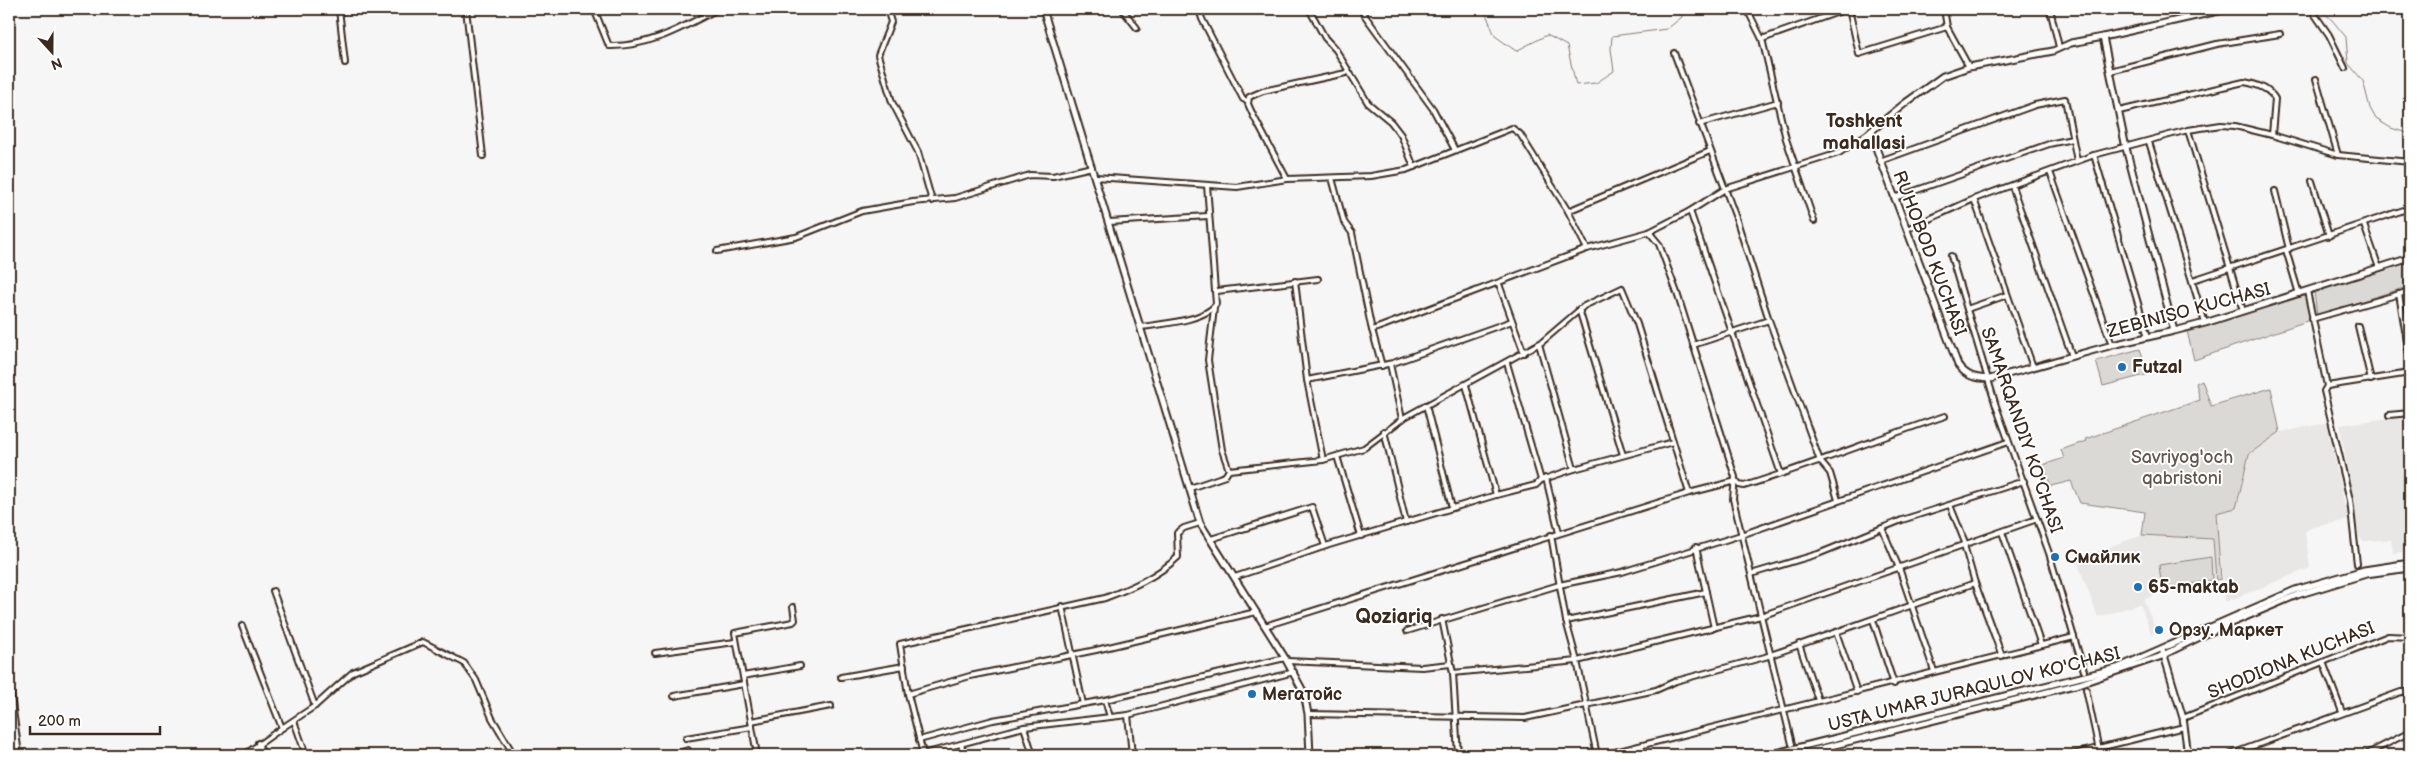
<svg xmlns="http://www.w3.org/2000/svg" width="2419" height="764" viewBox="0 0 2419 764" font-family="'Balsamiq Sans',sans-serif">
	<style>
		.built { fill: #e9e7e6 }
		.green { fill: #dbd9d6; stroke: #8b827a }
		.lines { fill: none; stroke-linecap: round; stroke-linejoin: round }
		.stream { stroke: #847972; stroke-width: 1 }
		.street-casing { stroke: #3b2a1e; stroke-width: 8 }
		.secondary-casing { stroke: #3b2a1e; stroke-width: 9 }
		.highway-casing { stroke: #3b2a1e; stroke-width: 10 }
		.street { stroke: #fff; stroke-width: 4 }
		.secondary { stroke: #fff; stroke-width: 5 }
		.highway { stroke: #fff; stroke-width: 6 }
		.poi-dot { fill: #1f6fb2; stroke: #fff; stroke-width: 2 }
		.labels { text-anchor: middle; stroke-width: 4; stroke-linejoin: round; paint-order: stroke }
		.street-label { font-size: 18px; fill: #3b2a1e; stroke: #fff }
		.poi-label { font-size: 18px; font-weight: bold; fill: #3b2a1e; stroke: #fff; text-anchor: start }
		.park-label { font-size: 18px; fill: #63564c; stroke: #fff }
		.neighbourhood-label { font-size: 19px; font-weight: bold; fill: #3b2a1e; stroke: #fff }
		.quarter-label { font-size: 20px; font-weight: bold; fill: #3b2a1e; stroke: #fff }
	</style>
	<rect width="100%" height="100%" fill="#f7f6f6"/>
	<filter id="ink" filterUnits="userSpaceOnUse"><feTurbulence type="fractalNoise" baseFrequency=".02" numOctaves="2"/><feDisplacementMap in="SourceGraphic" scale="10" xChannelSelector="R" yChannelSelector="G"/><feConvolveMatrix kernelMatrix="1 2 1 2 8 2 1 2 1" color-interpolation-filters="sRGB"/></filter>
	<g filter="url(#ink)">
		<!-- built -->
		<g class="built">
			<path d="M2410 415V551L2393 553 2391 540 2363 541 2359 537 2340 425Z"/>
			<path d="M2327 423 2348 520 2310 528 2305 532 2310 568 2225 602 2216 513 2236 508 2249 454 2280 432Z"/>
			<path d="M2142 535 2213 539 2216 582 2161 592 2144 600 2155 628 2152 636 2140 604 2098 617 2076 559Z"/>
		</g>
		<!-- green -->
		<g class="green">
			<path d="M2410 261V286L2317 315 2314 292Z"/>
			<path d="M2306 295 2310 320 2194 360 2187 331Z"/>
			<path d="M2140 349 2149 374 2103 386 2096 361Z"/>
			<path d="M2202 380 2211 406 2271 388 2280 432 2249 454 2236 508 2216 513 2221 579 2216 580 2213 539 2142 535 2145 512 2080 503 2071 481 2051 486 2043 465 2064 458 2061 450 2086 441 2085 439 2200 400 2196 383Z"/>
			<path d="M2211 557 2212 580 2162 589 2159 565Z"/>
		</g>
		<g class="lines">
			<!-- stream -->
			<g class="stream">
				<path d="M1481 9 1486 14 1495 36 1516 51 1547 35 1567 46 1576 85 1596 83 1614 71 1611 49 1612 36 1667 29 1682 17 1681 9"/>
				<path d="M2320 9 2332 20 2346 37 2348 63 2363 81 2370 108 2376 119 2391 128 2410 134"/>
			</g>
			<!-- street casing -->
			<g class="street-casing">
				<g id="street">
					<path d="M339 9 345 63"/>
					<path d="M466 9 483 156"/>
					<path d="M594 9 609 46C650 47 683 27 718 9"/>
					<path d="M887 9 891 22 878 55 892 102 918 152 932 201"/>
					<path d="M1122 9 1137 28"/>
					<path d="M1199 9 1202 19 1243 99 1247 101"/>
					<path d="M1309 9 1325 38 1336 50 1368 103 1391 122 1401 135 1414 167"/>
					<path d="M1360 9 1433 109 1455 150"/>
					<path d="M1747 9 1762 39 1786 139 1814 221"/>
					<path d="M1849 9 1859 54 1947 27"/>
					<path d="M1944 9 1947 27 1969 67"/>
					<path d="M2050 9 2059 47"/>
					<path d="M2311 9 2329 35 2345 68"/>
					<path d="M1762 39 1847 9"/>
					<path d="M1674 53 1736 218 1769 320 1820 461 1830 473 1838 500"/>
					<path d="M2110 71 2217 44 2280 34"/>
					<path d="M2316 79 2338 155"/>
					<path d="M2119 111 2244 82C2256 84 2269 88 2275 99L2272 135"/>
					<path d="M1699 124 1778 102"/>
					<path d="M2188 130 2243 311"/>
					<path d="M2149 142 2205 323"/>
					<path d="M2094 155 2148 337"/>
					<path d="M1880 161 2035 105 2065 99 2077 161"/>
					<path d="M2050 172 2112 345"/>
					<path d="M1096 177 1237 187 1287 179 1253 115 1248 104 1249 97 1263 91 1346 73"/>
					<path d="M1332 178 1344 222 1352 233 1371 326 1382 366"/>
					<path d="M1287 179 1371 176 1406 170 1512 128 1520 134 1568 211 1587 249"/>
					<path d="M2312 181 2329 236"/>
					<path d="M2012 186 2072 356"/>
					<path d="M2275 191 2289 249"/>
					<path d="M1894 198 2049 144 2072 139"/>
					<path d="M1974 199 2033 367"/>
					<path d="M1568 211 1710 151"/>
					<path d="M1690 211 1781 474"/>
					<path d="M1109 222 1208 216"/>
					<path d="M2364 225 2379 268"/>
					<path d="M1907 229 1974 199 2094 155 2188 130 2221 125 2235 126 2272 135 2338 155 2410 162"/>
					<path d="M1649 232 1659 244 1677 293 1735 477 1733 499 1792 744"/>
					<path d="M2286 250 2299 294"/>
					<path d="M717 251 796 237 862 211 913 202 955 198 1030 175 1053 176 1092 167"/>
					<path d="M1951 256 1996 406 2049 553 2084 671"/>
					<path d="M2193 280 2410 208"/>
					<path d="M1295 281 1307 380 1323 460"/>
					<path d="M1499 284 1524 353"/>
					<path d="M1217 291 1318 279"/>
					<path d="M2307 291 2327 386 2324 391 2350 500 2357 564"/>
					<path d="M2399 294 2410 360"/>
					<path d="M1214 308 1208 360 1222 450 1229 470"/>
					<path d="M1579 309 1623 455"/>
					<path d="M1967 309 2007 295"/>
					<path d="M2312 319 2410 291"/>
					<path d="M2358 326 2371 380"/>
					<path d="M1141 327C1161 324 1205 321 1216 304L1207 185"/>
					<path d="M1372 330 1587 249 1649 232 1690 211 1725 189 1839 153 1870 132"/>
					<path d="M1539 344 1574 469"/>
					<path d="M1693 345 1769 320"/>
					<path d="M1507 363 1541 480"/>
					<path d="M1390 364 1402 419"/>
					<path d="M1307 380 1393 363 1512 321"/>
					<path d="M1466 385 1496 495"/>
					<path d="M2327 386 2410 373"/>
					<path d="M1426 405 1452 508"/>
					<path d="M2389 415 2410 413"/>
					<path d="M1384 431 1406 522"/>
					<path d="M1337 456 1361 536"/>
					<path d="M1546 478 1559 533"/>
					<path d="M1190 488 1225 476 1229 470 1323 460 1364 448 1405 417 1542 342 1584 306 1622 288 1637 324 1689 493"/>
					<path d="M1950 505 1966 545"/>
					<path d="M1200 523 1184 528 1177 533 1178 557C1158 576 1131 588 1105 598L900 644 908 694 923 754 1024 727 1128 715 1294 672"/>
					<path d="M1882 528 1899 568 1934 671"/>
					<path d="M2002 532 2041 645"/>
					<path d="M1551 535 1566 621 1577 661 1597 755"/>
					<path d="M1211 539 1312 507 1325 546"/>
					<path d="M1964 545 1975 583 2002 656"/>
					<path d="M1696 547 1714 628"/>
					<path d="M1751 574 1818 554 1902 520 2024 481"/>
					<path d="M1235 577 1329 545 1496 495 1536 485 1541 480 1574 469 1673 442"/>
					<path d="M273 591 315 706"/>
					<path d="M1062 606 1083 704"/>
					<path d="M1442 619 1453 673 1458 755"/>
					<path d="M1873 620 1894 684"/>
					<path d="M1566 621 1706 592"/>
					<path d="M242 626 282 728 315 706 353 672 423 642 464 663 476 680 492 718 514 755"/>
					<path d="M1265 626 1689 493 1736 481 1739 485 1744 486C1812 465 1878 438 1945 416"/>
					<path d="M1407 631 1559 585 1622 572 1741 535 2008 442"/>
					<path d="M1836 632 1857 692"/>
					<path d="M1799 644 1818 700"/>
					<path d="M655 653 735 642"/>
					<path d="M1287 661 1422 667 1451 664"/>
					<path d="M2323 662 2342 712"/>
					<path d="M1453 673 1577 661 1761 616 2037 519"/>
					<path d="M743 676 800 666"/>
					<path d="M841 677 904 666"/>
					<path d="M2086 689 2100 755"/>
					<path d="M908 694 970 676 1096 650 1256 612"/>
					<path d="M674 696 744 684"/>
					<path d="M1105 700 1110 717"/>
					<path d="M1308 714 1525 718 1656 690 1676 681 1765 657 1975 583"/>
					<path d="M1128 715 1132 755"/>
					<path d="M2183 718 2388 636 2410 637"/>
					<path d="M294 721 306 755"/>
					<path d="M751 721 735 633 793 622 795 620 793 607"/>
					<path d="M1024 727 1033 755"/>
					<path d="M686 738 752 727"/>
					<path d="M919 740 993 720 1105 700 1285 658"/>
					<path d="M258 743 263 755"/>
					<path d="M961 744 964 755"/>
					<path d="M244 755 282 728"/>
					<path d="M673 755 688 750"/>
					<path d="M757 755 751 721 831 706"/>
					<path d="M1603 755 2074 637"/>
					<path d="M2070 755 2184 727"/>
					<path d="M2229 755 2401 692H2410"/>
					<path d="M2365 755 2410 732"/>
				</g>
			</g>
			<!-- secondary casing -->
			<g class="secondary-casing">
				<g id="secondary">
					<path d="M1043 9 1200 523 1285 658 1304 693 1308 714 1310 755"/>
					<path d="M2103 37 2227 9"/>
					<path d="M2174 331 2126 148 2103 37 2071 43 2053 51 1969 67 1943 76 1904 104 1870 132 1958 365C1967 377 1975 378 1990 379L2109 346 2112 345 2174 331 2178 330 2205 323 2410 258"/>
					<path d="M2163 652 2183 718 2188 755"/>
					<path d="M1768 755 2117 668 2295 590 2364 570 2410 563"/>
					<path d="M1795 755 2079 684 2159 657 2210 632 2297 595 2366 574 2410 568"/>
				</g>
			</g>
			<!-- highway casing -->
			<g class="highway-casing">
				<g id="highway">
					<path d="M9 688 18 755"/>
					<path d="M9 745 10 755"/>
				</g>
			</g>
			<!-- street -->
			<use href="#street" class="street"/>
			<!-- secondary -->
			<use href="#secondary" class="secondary"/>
			<!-- highway -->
			<use href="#highway" class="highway"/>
		</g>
	</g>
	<!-- markers -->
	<g class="poi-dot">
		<circle cx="2122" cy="367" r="5"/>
		<circle cx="2055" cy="557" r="5"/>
		<circle cx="2138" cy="587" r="5"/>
		<circle cx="2159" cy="630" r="5"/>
		<circle cx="1252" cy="694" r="5"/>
	</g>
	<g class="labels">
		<!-- street labels -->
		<g class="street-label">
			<text transform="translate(1930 253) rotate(69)" y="6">RUHOBOD KUCHASI</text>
			<text transform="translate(2189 310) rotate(-15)" y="6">ZEBINISO KUCHASI</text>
			<text transform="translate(2022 430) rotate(71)" y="6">SAMARQANDIY KO'CHASI</text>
			<text transform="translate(2291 660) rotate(-22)" y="6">SHODIONA KUCHASI</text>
			<text transform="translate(1974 689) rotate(-14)" y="6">USTA UMAR JURAQULOV KO'CHASI</text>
		</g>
		<!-- poi labels -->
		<g class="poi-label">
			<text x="2132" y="373">Futzal</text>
			<text x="2065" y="563">Смайлик</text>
			<text x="2148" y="593">65-maktab</text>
			<text x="2169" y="636">Орзу. Маркет</text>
			<text x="1262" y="700">Мегатойс</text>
		</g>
		<!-- park labels -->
		<g class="park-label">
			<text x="2182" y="463">Savriyog'och<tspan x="2182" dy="21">qabristoni</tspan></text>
		</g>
		<!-- neighbourhood labels -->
		<g class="neighbourhood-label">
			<text x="1864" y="127">Toshkent<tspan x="1864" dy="22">mahallasi</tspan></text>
		</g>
		<!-- quarter labels -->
		<g class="quarter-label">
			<text x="1394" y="623">Qoziariq</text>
		</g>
	</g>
	<!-- margin -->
	<rect width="2419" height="764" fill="none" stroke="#fff" stroke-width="30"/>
	<rect x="15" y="15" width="2389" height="734" fill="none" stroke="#3b2a1e" stroke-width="2" filter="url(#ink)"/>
	<!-- north arrow -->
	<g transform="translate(52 52) rotate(159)" stroke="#ffffff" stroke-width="4" paint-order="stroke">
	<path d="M0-4L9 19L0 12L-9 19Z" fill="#3b2a1e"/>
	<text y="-8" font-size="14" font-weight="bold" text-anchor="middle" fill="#3b2a1e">N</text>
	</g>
	<!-- scale -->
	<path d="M30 726v8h130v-8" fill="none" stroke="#3b2a1e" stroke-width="2.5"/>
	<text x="38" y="726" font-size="15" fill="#3b2a1e" stroke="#ffffff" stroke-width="4" paint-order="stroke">200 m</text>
</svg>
